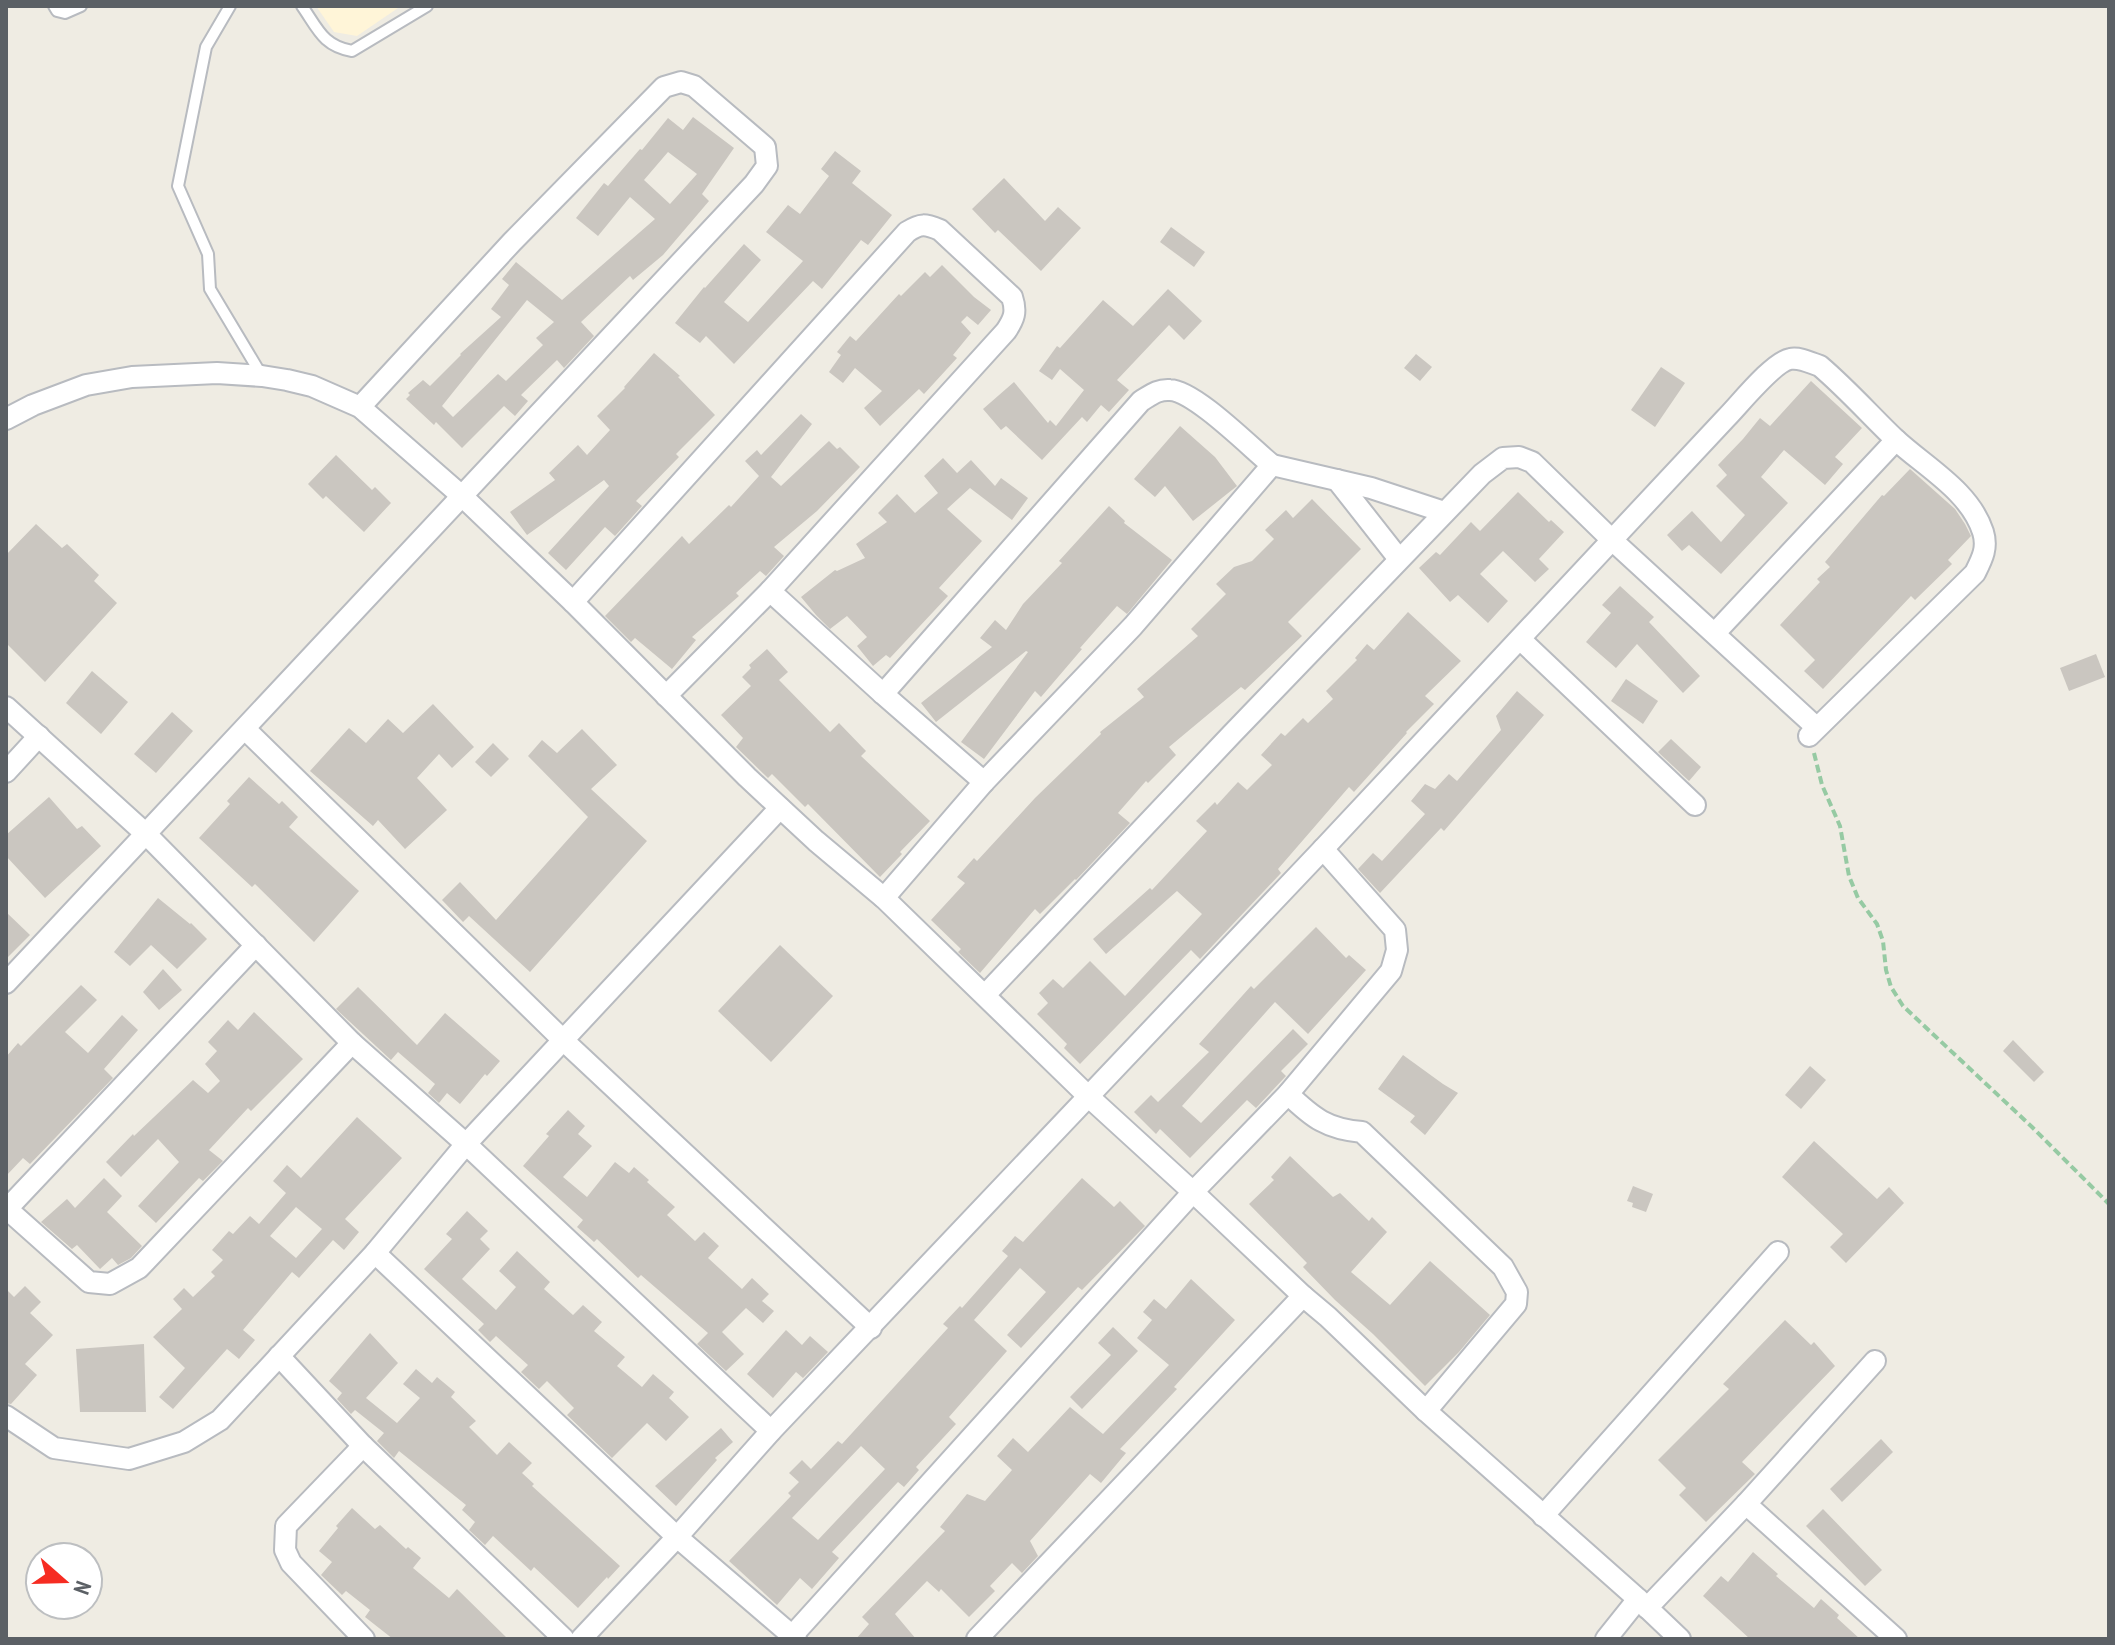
<svg xmlns="http://www.w3.org/2000/svg" width="2115" height="1645" viewBox="0 0 2115 1645" font-family="'PT Sans Narrow',sans-serif">
	<style>
		.commercial { fill: #fff5d8 }
		.building { fill: #cac6c0; fill-rule: evenodd }
		.lines { fill: none; stroke-linecap: round; stroke-linejoin: round }
		.lane-casing { stroke: #b8bbc0; stroke-width: 14 }
		.street-casing { stroke: #b8bbc0; stroke-width: 24 }
		.path { stroke: #96caa3; stroke-width: 4; stroke-dasharray: 8 4; stroke-linecap: butt }
		.lane { stroke: #fff; stroke-width: 10 }
		.street { stroke: #fff; stroke-width: 20 }
	</style>
	<rect width="100%" height="100%" fill="#efece3"/>
	<!-- commercial -->
	<path class="commercial" d="M316 6H401L357 36 334 32Z"/>
	<!-- building -->
	<g class="building">
		<path d="M693 117 734 148 702 194 709 201 663 255 633 280 630 276 581 322 594 336 564 368 557 360 521 395 528 401 515 416 504 406 462 448 436 422 434 425 406 399 410 395 408 393 423 380 430 386 461 355 460 354 501 317 491 309 509 285 502 279 516 262 562 300 655 219 630 197 598 236 576 218 604 183 608 186 640 149 642 150 668 118 683 130ZM668 152 697 174 670 204 644 180ZM527 300 554 322 536 338 543 345 506 381 498 374 453 417 442 406Z"/>
		<path d="M835 151 861 171 852 183 892 215 868 245 861 240 822 289 813 281 734 364 706 336 700 343 675 323 704 287 705 288 744 244 761 260 724 302 748 322 803 261 766 232 788 205 800 214 829 176 821 169Z"/>
		<path d="M1004 178 1045 221 1058 207 1081 228 1041 271 998 230 995 233 972 209Z"/>
		<path d="M1171 227 1205 252 1194 267 1160 242Z"/>
		<path d="M942 265 974 297 991 310 978 325 967 316 961 322 971 333 953 355 957 358 924 394 919 389 880 426 864 408 882 391 855 368 843 383 829 372 841 355 837 352 850 336 856 341 899 294 901 296 925 272 930 277Z"/>
		<path d="M1168 289 1202 321 1184 340 1169 325 1117 380 1129 390 1109 412 1101 405 1087 422 1082 417 1042 460 1006 426 1001 430 983 409 1014 382 1048 423 1050 420 1056 426 1084 390 1060 369 1052 380 1039 371 1057 346 1060 348 1103 300 1133 326Z"/>
		<path d="M654 353 680 376 678 377 715 415 676 454 679 457 636 501 642 506 615 536 605 527 566 570 548 553 609 486 604 480 527 535 510 512 555 480 549 473 578 445 587 455 610 430 597 416 625 388 624 387Z"/>
		<path d="M1416 354 1432 367 1420 381 1404 368Z"/>
		<path d="M1661 367 1685 383 1655 427 1631 410Z"/>
		<path d="M1811 381 1862 428 1835 457 1843 464 1825 485 1784 450 1761 477 1788 503 1721 574 1689 545 1682 551 1667 535 1692 511 1721 542 1745 515 1716 486 1727 475 1718 465 1743 439 1760 418 1770 426Z"/>
		<path d="M801 414 812 424 771 477 781 486 829 441 837 449 840 447 860 467 817 511 774 547 784 556 766 576 760 571 736 593 739 596 692 637 696 640 672 669 635 638 631 642 605 616 682 536 689 544 729 505 731 507 759 476 745 461 757 450 761 455Z"/>
		<path d="M1180 426 1215 457 1237 486 1193 521 1165 486 1155 497 1134 479Z"/>
		<path d="M336 455 372 490 375 487 391 503 364 532 326 496 323 499 308 484Z"/>
		<path d="M943 458 957 473 971 460 995 486 1001 478 1028 498 1012 520 970 488 947 509 982 541 939 588 948 596 890 658 886 655 873 666 857 646 867 637 847 616 830 629 816 615 801 597 835 570 837 571 865 558 856 544 887 522 878 513 897 494 915 513 938 493 924 476Z"/>
		<path d="M1910 469 1955 509 1965 524 1971 536 1948 560 1952 564 1915 600 1911 596 1823 689 1804 671 1815 660 1780 625 1820 582 1817 579 1830 567 1825 562 1882 495 1884 496Z"/>
		<path d="M1518 492 1549 522 1551 520 1564 532 1539 559 1549 569 1535 582 1503 551 1480 574 1508 601 1488 623 1458 595 1450 602 1419 568 1436 552 1440 555 1471 522 1480 531Z"/>
		<path d="M1312 499 1361 549 1288 622 1302 636 1245 690 1241 687 1169 747 1176 755 1148 783 1146 781 1118 813 1130 823 1076 880 1075 879 1040 914 1035 909 980 973 958 952 961 949 931 920 965 883 957 877 974 858 977 861 1035 798 1101 734 1100 732 1144 697 1137 689 1198 636 1191 629 1226 594 1216 584 1234 567 1252 561 1274 539 1265 530 1286 510 1293 518Z"/>
		<path d="M1109 506 1125 521 1124 523 1172 560 1127 614 1117 606 1080 648 1082 649 1041 697 1035 691 984 759 961 742 1028 652 1026 651 936 722 921 703 992 647 980 638 995 620 1006 630 1023 604 1062 563 1059 561Z"/>
		<path d="M36 524 62 548 67 544 99 575 94 581 117 603 45 682 6 643V555Z"/>
		<path d="M1620 586 1654 617 1649 622 1700 676 1683 693 1637 644 1616 668 1586 642 1611 613 1602 605Z"/>
		<path d="M1408 612 1461 661 1425 696 1434 704 1406 732 1407 733 1354 792 1349 787 1278 869 1281 873 1200 959 1191 950 1080 1064 1064 1048 1067 1044 1037 1014 1048 1003 1039 993 1053 979 1063 988 1090 961 1125 996 1202 914 1177 891 1106 954 1093 939 1150 888 1152 890 1207 831 1196 821 1215 802 1217 805 1238 782 1247 790 1272 765 1261 755 1281 733 1285 736 1303 718 1308 723 1333 699 1326 691 1357 660 1355 658 1367 644 1374 650Z"/>
		<path d="M767 649 788 672 779 680 830 732 839 723 866 751 861 756 930 821 900 852 902 854 880 877 808 804 805 807 772 774 768 778 736 747 743 738 721 715 751 686 742 677 751 668 749 665Z"/>
		<path d="M2096 654 2105 677 2069 691 2060 668Z"/>
		<path d="M92 671 128 702 101 734 66 703Z"/>
		<path d="M1626 679 1658 701 1643 724 1611 701Z"/>
		<path d="M1517 691 1544 715 1444 831 1441 828 1380 893 1358 869 1373 853 1382 861 1425 814 1411 801 1425 784 1435 789 1449 774 1457 781 1501 730 1496 716Z"/>
		<path d="M433 704 474 747 452 768 439 754 417 778 447 810 405 849 378 820 373 826 310 771 349 728 366 743 388 719 403 733Z"/>
		<path d="M172 712 193 731 156 773 134 754Z"/>
		<path d="M582 729 617 765 591 789 647 841 530 972 469 916 463 922 442 900 460 882 496 920 588 817 528 756 542 740 557 753Z"/>
		<path d="M1671 739 1701 767 1689 781 1658 752Z"/>
		<path d="M493 743 509 759 491 777 475 762Z"/>
		<path d="M249 777 279 804 282 801 298 817 289 827 359 891 314 942 255 884 252 887 199 838 230 804 227 801Z"/>
		<path d="M49 797 77 829 82 826 101 846 45 898 6 856V835Z"/>
		<path d="M158 898 190 924 191 923 207 939 177 969 151 945 130 966 114 952Z"/>
		<path d="M6 912 30 935 6 959Z"/>
		<path d="M1316 927 1346 958 1349 955 1366 970 1308 1034 1275 1002 1182 1106 1201 1123 1293 1029 1308 1044 1281 1071 1286 1076 1256 1108 1247 1100 1190 1158 1160 1129 1156 1134 1134 1112 1151 1095 1158 1102 1209 1052 1199 1044 1251 986 1254 989Z"/>
		<path d="M780 945 833 996 771 1062 718 1011Z"/>
		<path d="M163 969 182 990 159 1010 143 992Z"/>
		<path d="M81 985 97 1000 65 1032 88 1053 122 1015 138 1030 104 1069 113 1078 30 1164 23 1158 6 1176V1057L18 1043 21 1046Z"/>
		<path d="M358 987 417 1045 445 1013 500 1061 487 1076 485 1074 460 1104 447 1093 439 1103 428 1093 435 1084 398 1052 391 1060 336 1009Z"/>
		<path d="M254 1012 303 1059 251 1111 248 1108 209 1150 223 1161 203 1181 199 1178 156 1223 138 1206 179 1162 158 1139 121 1177 106 1162 133 1134 134 1136 193 1080 208 1093 220 1081 205 1064 217 1051 208 1042 228 1020 238 1030Z"/>
		<path d="M2013 1040 2044 1072 2034 1082 2003 1051Z"/>
		<path d="M1403 1055 1443 1084 1458 1093 1425 1135 1410 1122 1415 1116 1378 1089Z"/>
		<path d="M1810 1066 1826 1080 1801 1109 1785 1095Z"/>
		<path d="M568 1110 585 1126 578 1134 592 1146 563 1177 587 1197 615 1162 629 1173 634 1167 649 1180 647 1182 675 1207 667 1215 695 1241 704 1232 719 1246 708 1258 742 1289 752 1278 769 1294 762 1301 774 1311 763 1323 746 1308 722 1332 744 1354 726 1371 697 1344 708 1333 641 1275 638 1278 597 1239 594 1242 577 1227 583 1220 523 1166 549 1136 546 1134Z"/>
		<path d="M357 1117 402 1158 345 1219 359 1232 344 1250 333 1240 299 1278 292 1272 243 1330 255 1340 239 1359 227 1349 173 1409 159 1397 185 1368 153 1337 182 1309 173 1299 184 1288 193 1297 215 1276 211 1272 223 1260 212 1250 229 1231 233 1234 250 1216 259 1224 286 1193 273 1181 287 1165 301 1178ZM296 1207 322 1229 296 1258 270 1236Z"/>
		<path d="M1814 1141 1877 1199 1889 1187 1904 1203 1846 1263 1830 1247 1843 1234 1782 1177Z"/>
		<path d="M1290 1156 1333 1197 1340 1193 1369 1221 1372 1217 1387 1232 1351 1272 1390 1305 1430 1261 1490 1315 1459 1352 1425 1386 1373 1334 1335 1300 1303 1267 1307 1263 1249 1204 1274 1180 1271 1177Z"/>
		<path d="M104 1178 122 1196 107 1212 142 1246 131 1258 118 1265 112 1258 100 1269 77 1245 72 1249 41 1222 67 1199 75 1208Z"/>
		<path d="M1082 1178 1114 1207 1120 1201 1145 1226 1082 1290 1078 1287 1021 1348 1007 1335 1046 1292 1020 1268 974 1320 1007 1351 949 1417 956 1424 916 1467 919 1470 904 1487 898 1482 832 1552 839 1558 812 1589 800 1578 777 1605 729 1561 791 1496 788 1493 799 1482 789 1473 802 1460 811 1469 838 1441 842 1444 948 1328 943 1324 960 1306 962 1308 1008 1256 1002 1251 1015 1236 1023 1242ZM861 1446 885 1469 818 1540 792 1518Z"/>
		<path d="M1633 1186 1653 1194 1646 1212 1632 1207 1633 1203 1627 1201Z"/>
		<path d="M467 1211 488 1231 480 1239 490 1249 462 1279 496 1310 516 1287 499 1271 517 1251 550 1282 544 1289 573 1315 583 1305 602 1322 594 1331 625 1357 617 1366 642 1387 653 1374 674 1392 669 1398 689 1417 666 1441 647 1423 612 1458 567 1415 574 1408 547 1381 539 1389 521 1372 528 1365 496 1336 490 1342 478 1330 484 1324 424 1269 452 1239 446 1234Z"/>
		<path d="M1191 1279 1235 1320 1174 1387 1177 1389 1120 1449 1126 1453 1101 1483 1090 1474 1030 1541 1038 1556 1022 1573 1012 1563 990 1586 995 1591 969 1617 941 1589 939 1592 927 1581 895 1614 916 1639H856L869 1624 862 1617 945 1531 940 1527 967 1494 985 1501 1012 1470 997 1456 1013 1438 1028 1452 1070 1407 1103 1434 1169 1365 1137 1338 1152 1320 1143 1312 1154 1299 1166 1309Z"/>
		<path d="M25 1286 41 1302 30 1313 53 1335 25 1364 37 1375 11 1404 6 1403V1289L14 1297Z"/>
		<path d="M1785 1320 1811 1345 1814 1342 1835 1366 1742 1462 1755 1474 1706 1522 1679 1495 1686 1488 1658 1460 1729 1389 1723 1384Z"/>
		<path d="M1113 1327 1138 1351 1082 1409 1070 1397 1111 1355 1098 1343Z"/>
		<path d="M786 1330 802 1345 810 1336 828 1352 803 1378 796 1372 773 1398 747 1374Z"/>
		<path d="M370 1333 398 1363 366 1398 397 1423 420 1398 403 1384 416 1369 432 1383 437 1377 455 1392 451 1397 476 1421 469 1427 497 1455 509 1442 532 1463 522 1473 534 1484 532 1486 620 1566 608 1579 607 1577 578 1608 534 1567 531 1571 493 1536 485 1545 469 1530 475 1522 462 1510 466 1505 399 1451 394 1458 377 1441 384 1433 355 1410 351 1414 337 1399 342 1393 329 1381Z"/>
		<path d="M144 1344 146 1412H80L76 1349Z"/>
		<path d="M721 1428 733 1442 715 1458 717 1460 676 1506 655 1486Z"/>
		<path d="M1881 1439 1893 1452 1842 1502 1830 1489Z"/>
		<path d="M352 1508 375 1529 380 1525 406 1549 408 1547 421 1558 413 1568 449 1598 457 1589 508 1639H393L365 1617 370 1610 346 1591 342 1595 321 1575 332 1562 319 1551 338 1528 336 1526Z"/>
		<path d="M1823 1509 1882 1570 1865 1586 1806 1526Z"/>
		<path d="M1753 1552 1778 1574 1776 1576 1814 1608 1821 1599 1839 1615 1837 1618 1860 1639H1750L1703 1596 1721 1576 1728 1582Z"/>
	</g>
	<g class="lines">
		<!-- lane casing -->
		<g class="lane-casing">
			<g id="lane">
				<path d="M54 6 57 11 65 13 81 6"/>
				<path d="M230 6 206 47 178 186 208 254 210 289 262 376"/>
				<path d="M302 6C318 29 323 46 352 51L427 6"/>
			</g>
		</g>
		<!-- street casing -->
		<g class="street-casing">
			<g id="street">
				<path d="M6 419 33 405 86 385 132 377 217 373 262 376 287 380 312 386 360 407 463 497 573 602 747 777 816 841 884 898 1089 1097 1193 1192 1303 1296 1328 1317 1426 1411 1638 1599 1680 1639"/>
				<path d="M1272 465 1371 488 1444 512"/>
				<path d="M1337 480 1399 559"/>
				<path d="M770 591 883 694 984 782"/>
				<path d="M573 602 907 232C921 223 925 224 940 230L1012 297C1017 312 1014 319 1006 331L770 591 666 696"/>
				<path d="M1715 633 1896 440"/>
				<path d="M1521 640 1695 805"/>
				<path d="M883 694 1141 401C1151 395 1158 389 1170 390 1195 391 1251 448 1272 465L1133 626 984 782 884 898"/>
				<path d="M6 707 146 834 352 1043 466 1144 771 1431"/>
				<path d="M245 729 563 1040 871 1328"/>
				<path d="M6 772 39 736"/>
				<path d="M6 983 754 184 767 166 765 147 694 86 681 82 664 87 512 242 360 407"/>
				<path d="M985 995 1231 735 1482 474 1503 458 1519 457 1532 462 1612 540 1816 727"/>
				<path d="M1288 1094C1313 1118 1327 1129 1362 1132L1503 1267 1517 1292 1516 1304 1426 1411"/>
				<path d="M7 1209 89 1282 110 1284 139 1268 352 1043"/>
				<path d="M6 1210 256 945"/>
				<path d="M375 1253 677 1537 796 1639"/>
				<path d="M279 1356 363 1446 564 1639"/>
				<path d="M6 1416 54 1448 129 1459 184 1442 220 1420 375 1253 466 1144 780 808"/>
				<path d="M363 1446 286 1526 285 1550 291 1563 364 1639"/>
				<path d="M1746 1504 1896 1639"/>
				<path d="M1543 1516 1778 1252"/>
				<path d="M1647 1608 1746 1504 1875 1361"/>
				<path d="M792 1636 1193 1192 1288 1094 1391 971 1397 950 1395 930 1323 849"/>
				<path d="M581 1639 677 1537 771 1431 1323 849 1726 418C1739 405 1773 362 1790 359 1800 357 1811 363 1820 366 1847 389 1870 415 1895 439 1925 467 1970 491 1983 532 1988 548 1982 559 1975 573L1809 736"/>
				<path d="M977 1639 1303 1296"/>
				<path d="M1606 1639 1638 1599"/>
			</g>
		</g>
		<!-- path -->
		<path class="path" d="M1814 753 1822 785 1840 826 1849 876 1858 898 1877 924 1883 941 1886 970 1891 987 1903 1006 2032 1127 2109 1204"/>
		<!-- lane -->
		<use href="#lane" class="lane"/>
		<!-- street -->
		<use href="#street" class="street"/>
	</g>
	<!-- border -->
	<rect width="2115" height="1645" fill="none" stroke="#5b6065" stroke-width="16"/>
	<!-- north arrow -->
	<g transform="translate(64 1581) rotate(110)"><circle r="38" fill="#ffffff" stroke="#bdbfc1" stroke-width="2"/>
	<path d="M0-6L14 30L0 20L-14 30Z" fill="#f62c22"/>
	<text y="-12" font-size="22" font-weight="bold" text-anchor="middle" fill="#5b6065">N</text>
	</g>
</svg>
